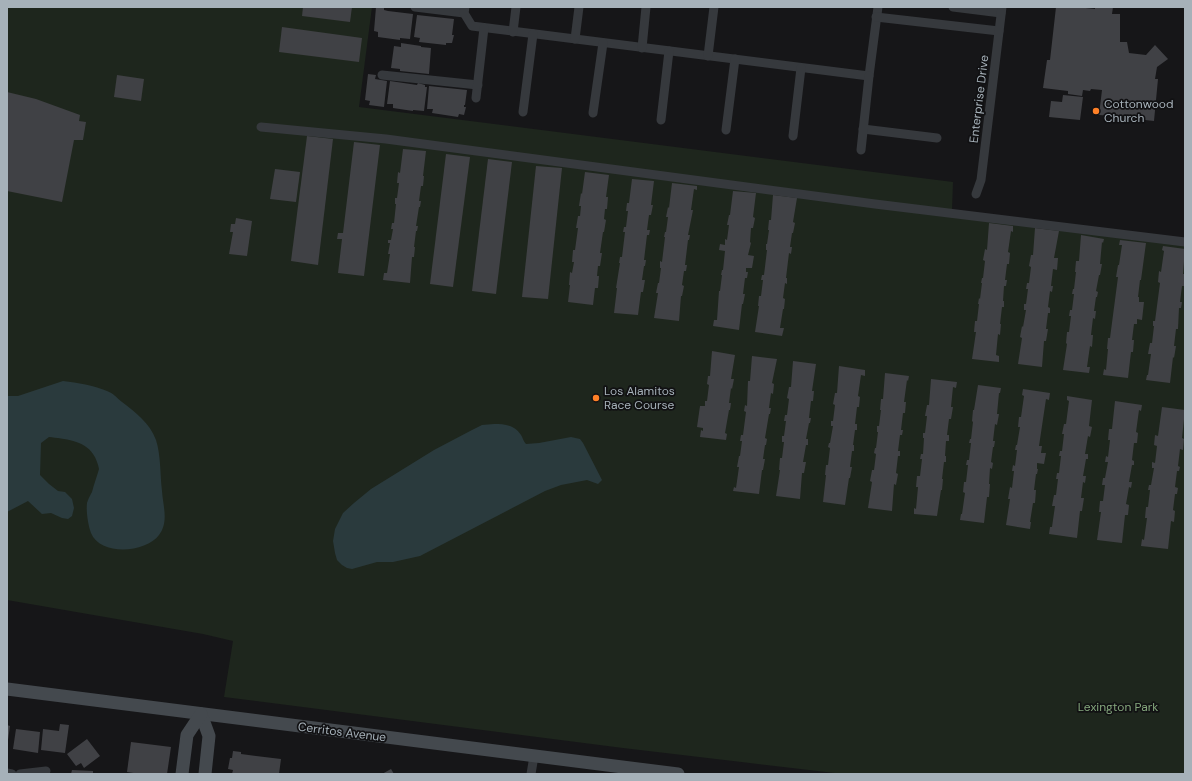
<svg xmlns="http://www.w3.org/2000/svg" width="1192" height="781" viewBox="0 0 1192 781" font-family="'DM Sans',sans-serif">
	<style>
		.green { fill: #1e261d }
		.water { fill: #2a3a3d }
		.building { fill: #404145 }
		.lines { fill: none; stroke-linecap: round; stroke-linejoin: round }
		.minor { stroke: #36393d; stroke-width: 9 }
		.secondary { stroke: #44494e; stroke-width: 13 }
		.poi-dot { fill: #ff8127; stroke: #111113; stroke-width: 1.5 }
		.labels { text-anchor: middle; stroke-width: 3.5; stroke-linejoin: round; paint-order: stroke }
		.street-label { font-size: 12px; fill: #a6b1b9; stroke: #111113 }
		.poi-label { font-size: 12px; fill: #a6b1b9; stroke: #111113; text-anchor: start }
		.park-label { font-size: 12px; fill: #84a67c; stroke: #111113 }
	</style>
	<rect width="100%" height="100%" fill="#161618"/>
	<!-- green -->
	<path class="green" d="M7 7H372L359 107 953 182 952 210 1185 239V774H843L623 748 224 697 233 641 203 634 7 600Z"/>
	<!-- water -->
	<g class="water">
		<path d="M63 381C78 383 93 385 107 391 113 393 117 398 122 402 135 412 150 423 156 440 161 456 160 474 162 491 163 506 169 522 159 535 146 553 100 556 91 533 88 525 86 512 87 503 88 499 90 496 92 492 94 484 97 476 99 469 98 464 96 458 93 454 84 440 64 439 49 437L41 443 40 475 49 484 58 491 65 492 72 499 74 508 72 516 68 519 62 518 51 513 42 514 28 501 7 512V396H18Z"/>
		<path d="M494 424C504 424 515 425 521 435 523 438 523 441 526 444L539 443 571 437 580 439 583 443 602 480 598 484 587 480 561 485 545 491 420 556 393 562H377L352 569 347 568 342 565 337 560 335 553 333 541 335 529 343 513 354 503 371 489 434 450 472 430 482 425Z"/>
	</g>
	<!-- building -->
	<g class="building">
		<path d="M303 7H352L350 22 302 16Z"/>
		<path d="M376 7H384V10L388 11 413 14 410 39 400 38V40L378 37V32L374 31Z"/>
		<path d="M1056 7H1076L1095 9V7H1113L1112 14H1120V42H1127L1129 53 1146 55 1155 45 1168 59 1157 67 1155 79H1158L1154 121 1136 119V121L1114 118V116L1099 115 1102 90 1091 89 1090 91 1083 90 1082 96 1068 94V91L1043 88 1047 60H1050Z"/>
		<path d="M417 15 454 19 452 35H454L452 43H446V45L419 42 420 38 414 37Z"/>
		<path d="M282 27 362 38 359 62 279 52Z"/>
		<path d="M401 43 421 46V47L431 48 429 74 400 71V69L391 68 394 46 401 47Z"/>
		<path d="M368 74 376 75 375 79 387 81 384 107 369 105 370 101 365 100Z"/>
		<path d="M117 75 144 79 141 101 114 97Z"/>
		<path d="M390 81 417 85 418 83 425 85V87H427L424 111 413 110V111L393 108V104H387Z"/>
		<path d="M429 86 467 90 465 105H464V107H466L464 115 459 114 458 117 432 113 433 109H427Z"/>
		<path d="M7 92 36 99 80 115 79 121 86 122 83 140H74L62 202 7 191Z"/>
		<path d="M1063 95 1083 97 1080 120 1049 117 1051 101 1062 102Z"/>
		<path d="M307 136 333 139 318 265 291 261Z"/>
		<path d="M354 142 380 145 364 276 338 273 342 239H337L338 233H343Z"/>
		<path d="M403 149 426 151 423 176H424L423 186H421L419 201H421L420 207H419L416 226H418L417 231H416L414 247H415L414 257H412L410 283 383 280 384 273H387L390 254H388L390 243H388V240H391L393 229H391L392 223H394L396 204H395V198H397L399 183H397L398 172 400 173Z"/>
		<path d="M446 154 470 157 453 287 430 284Z"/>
		<path d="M488 159 512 162 496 294 472 291Z"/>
		<path d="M536 166 562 168 548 299 522 297Z"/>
		<path d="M275 169 300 172 296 202 270 199Z"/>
		<path d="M585 172 609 175 606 197H608L607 209H605L604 219 606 220 604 232H603L600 253H602L600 266H598L597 276H599L598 288H595L593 305 568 302 570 285H569L570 272 572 273 574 262H572L573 250H575L578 228H576L578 216H580L581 206H579L581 193 582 194Z"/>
		<path d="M632 179 654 181 651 205H653L651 215H649L647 230H650L649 235H647L644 260H646L645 266H644L642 280H645L643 292H641L638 315 614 313 617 288H616L620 263H619L620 257H622L625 232H623L624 227H626L628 211H626L627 203H629Z"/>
		<path d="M672 183 697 186V190L694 189 691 210H693L688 235H690L689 240H688L685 265H687L686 271H684L682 285 684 286 682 296H681L679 321 654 318 658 293H656L658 283H659L661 268H660V261L662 262 665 237H664L665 232H666L668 217H666L668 207 669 208Z"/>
		<path d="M733 191 756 193 753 217 755 218 753 228H751L750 242 751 243 748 255 754 256 752 268H746V272H748L747 278H745L743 294H745L743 304H742L739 330 713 326 714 320H717L719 291H720L722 275H721L722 270H723L725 251 719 250 720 244 725 245V239L727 240 729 225H727L729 215H730Z"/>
		<path d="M773 195 797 198 793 222 795 223 793 233H792L790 247H792L791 254 789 253 786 278H787V284L785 283 783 298 785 299 784 309H783L780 328H784L782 336 755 332 759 306H758L759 296H761L763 280H761L762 275H764L767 250H766V244H767L769 230H768L769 220H771Z"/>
		<path d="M236 218 252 221 247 256 229 254 233 232H230L231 224H235Z"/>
		<path d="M989 223 1013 226V232L1011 231 1008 252 1010 253 1009 264H1007L1005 280H1007L1006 286H1004L1003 301H1004V307H1002L1000 324H1001L1000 335 998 334 996 355 999 356V362L972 359 976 332H974L975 321H977L979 304H978L979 298 980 299 982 283H981L982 278H983L985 261 983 260 985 249 987 250Z"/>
		<path d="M1035 228 1059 231 1054 258H1058L1057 270 1053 269 1051 286H1053L1052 292 1050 291 1048 307 1050 308V313H1048L1046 329H1048L1046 341H1044L1042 367 1018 364 1022 338 1020 337 1022 326 1023 327 1026 310H1024V304H1026L1028 289H1026L1027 283H1029L1031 267 1029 266 1031 255H1033Z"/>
		<path d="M1081 235 1104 239 1103 243 1102 242 1100 264H1102L1100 275H1099L1096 291 1098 292 1097 297H1096L1094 311H1096L1095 319 1093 318 1091 335H1093L1092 347 1090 346 1087 367H1090L1089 373 1063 370 1067 344 1066 343 1067 332H1069L1071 316H1069L1070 310H1072L1074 294H1072L1073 289H1074L1076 272H1075L1076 261H1079Z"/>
		<path d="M1120 240 1146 243 1141 280H1140L1138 297H1139V302H1144L1142 320 1137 319V324H1134L1132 340H1134L1133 352H1131L1128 378 1103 375 1104 369 1106 370 1108 349H1107L1108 338H1110L1118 277H1116L1118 265H1119L1122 245H1119Z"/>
		<path d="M1163 246 1185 249 1183 274H1185V281L1184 286H1182L1180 302H1182L1181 308H1179L1178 329H1176L1174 346H1176L1174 358 1173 357 1170 383 1146 380 1147 375H1148L1151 354H1148L1150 343H1152L1154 326H1153V321H1155L1160 283 1158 282 1159 271 1161 272 1164 251 1162 250Z"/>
		<path d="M712 351 735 355 731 379H734L732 389 731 388 729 403H731L730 410H729L725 433 727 434 726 440 700 437 701 430 703 431V428L697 427 700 406H705V401H707L709 385 707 384 708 376H710Z"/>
		<path d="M752 356 777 359 772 383 774 384 773 394 771 393 769 408H771L770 414H769L765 438 767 439 766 445H765L763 459H765L763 470H762L759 494 733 491 734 487 736 488 739 467H737L739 456H740L742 441H740L741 435H743L746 412 744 411 745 405 747 406 748 381H750Z"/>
		<path d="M793 361 816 364 812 391H814L813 401H811L809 418H811L810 423H809L806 439H808V445H806L803 462H806L804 473H802L800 499 776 496 780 470H779L780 458H782L784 442H782V436H784L786 421H784L785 415H787L789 399 787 398 789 387H791Z"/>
		<path d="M839 366 865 370V376L861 375 858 396 860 397 859 407H857L855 424H857V430H855L853 445H854V451H852L850 467H852L850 478H849L845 505 823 502 826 475H825L826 465H828L830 448 828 447 829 443H830L833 426H831V421H833L835 405 833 404 835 393H837Z"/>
		<path d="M885 373 909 376 908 381 907 380 904 402H906L905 413H903L901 430H903L902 435H900L898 451H900V456H898L896 473 898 474 896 485 894 484 892 511 868 508 872 482 870 481 872 470H874L876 454 874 453 875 448H876L878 432H877V426H879L881 410H880L881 399H883Z"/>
		<path d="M931 379 957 382 956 388 953 387 951 407H953L951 419H949L947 435H949V441H946L945 456H946V462H944L942 479H943L942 490H941L937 516 914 514V508L916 509 918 487H916L917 476H920L922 459H920L921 454H923L924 438H923V433H925L927 416H925L927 405H929Z"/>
		<path d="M978 385 1001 388 1000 393H999L997 414H999L997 425 995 424 993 441H995L994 447H993L991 462 993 463 992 469 990 468 989 484H990L989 497H987L984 523 960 520 961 514H962L965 493 963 492 964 482H966L968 465H966L967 460H969L971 443H969L970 439H971L973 422 972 421 973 410H974Z"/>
		<path d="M1023 389 1050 393 1049 400 1046 399 1039 446H1042L1041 453H1046L1044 464 1037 463V469H1038L1037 474H1036L1034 490H1036L1035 503H1033L1030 522H1031L1030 529 1006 525 1010 499H1008L1010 487 1012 488 1014 471H1012L1013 465 1015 466 1017 450H1015L1016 445H1017L1020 427H1018L1019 417H1021L1024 396 1022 395Z"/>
		<path d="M1067 396 1092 400 1089 426 1092 427 1090 437 1088 436 1085 454H1088V459H1086L1083 476H1086L1085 483 1083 482 1081 498H1084L1082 511H1080L1077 538 1049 534 1050 527H1052L1055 506H1052L1054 495H1056L1058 479H1056L1057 473H1059L1061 456H1059L1060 451H1062L1064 434H1062L1064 424H1066L1069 401 1067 400Z"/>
		<path d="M1115 401 1142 405 1141 411 1139 410 1136 432 1138 433 1137 443H1134L1132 460 1134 461V465H1132L1129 482H1132L1131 488 1129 487 1126 504 1129 505 1128 515H1125L1122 543 1097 540 1101 512H1099L1100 501H1103L1105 485H1102L1103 478H1105L1108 462H1105L1106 456 1108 457 1110 440H1108L1109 429H1112Z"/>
		<path d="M1162 407 1185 410 1182 438 1184 439 1183 450 1180 449 1178 466 1180 467 1179 471H1177L1175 487 1178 488 1177 494H1175L1173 510 1175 511 1174 522 1171 521 1168 549 1141 546 1142 539 1144 540 1147 518H1145L1146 507H1148L1150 490H1148L1149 485H1151L1154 468H1152V462L1155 463 1157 446 1154 445 1155 435 1158 436Z"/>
		<path d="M60 724 69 725 65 753 41 750 43 729 59 731Z"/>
		<path d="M7 725 10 726 8 740H7Z"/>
		<path d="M16 729 40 732 38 753 13 749Z"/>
		<path d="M87 739 100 756 84 768 81 763 76 766 67 754Z"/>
		<path d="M131 742 171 747 167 774H140L127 772Z"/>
		<path d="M233 751 241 752V754L281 759 279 774H232L233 770 228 769 230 758H232Z"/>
		<path d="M391 769 394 774H382Z"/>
		<path d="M72 770 93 771V774H71Z"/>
	</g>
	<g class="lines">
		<!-- minor -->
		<g class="minor">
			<path d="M415 7 464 13"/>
			<path d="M465 7 464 13 472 26 869 76 878 7"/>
			<path d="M953 7 1001 13"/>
			<path d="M876 17 999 31"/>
			<path d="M513 32 516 7"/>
			<path d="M575 39 579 7"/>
			<path d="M642 48 646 7"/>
			<path d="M708 56 714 7"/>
			<path d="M382 75 478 85"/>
			<path d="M476 98 484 28"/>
			<path d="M523 112 533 34"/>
			<path d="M593 113 603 43"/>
			<path d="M661 120 669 51"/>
			<path d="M261 127 386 139 875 204 1185 242"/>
			<path d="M863 129 937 138"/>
			<path d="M726 130 735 59"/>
			<path d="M793 136 801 68"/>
			<path d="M861 150 869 76"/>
			<path d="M976 194 981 180 1002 7"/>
			<path d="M7 773 12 774"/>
			<path d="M20 774 46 771"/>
			<path d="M531 774 534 756"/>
		</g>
		<!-- secondary -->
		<g class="secondary">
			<path d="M7 689 678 774"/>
			<path d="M201 714 209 736 205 774"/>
			<path d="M182 774 187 735 201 714"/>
		</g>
	</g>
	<!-- markers -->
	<g class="poi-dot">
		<circle cx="1096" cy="111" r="4"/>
		<circle cx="596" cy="398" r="4"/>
	</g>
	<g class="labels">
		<!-- street labels -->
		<g class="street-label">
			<text transform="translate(979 99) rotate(-83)" y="4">Enterprise Drive</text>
			<text transform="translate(342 732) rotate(7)" y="4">Cerritos Avenue</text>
		</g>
		<!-- poi labels -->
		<g class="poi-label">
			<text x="1104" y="108">Cottonwood<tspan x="1104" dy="14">Church</tspan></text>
			<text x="604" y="395">Los Alamitos<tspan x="604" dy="14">Race Course</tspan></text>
		</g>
		<!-- park labels -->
		<g class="park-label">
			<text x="1118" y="711">Lexington Park</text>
		</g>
	</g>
	<!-- border -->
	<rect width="1192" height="781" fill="none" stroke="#a6b1b9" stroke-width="16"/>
</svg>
